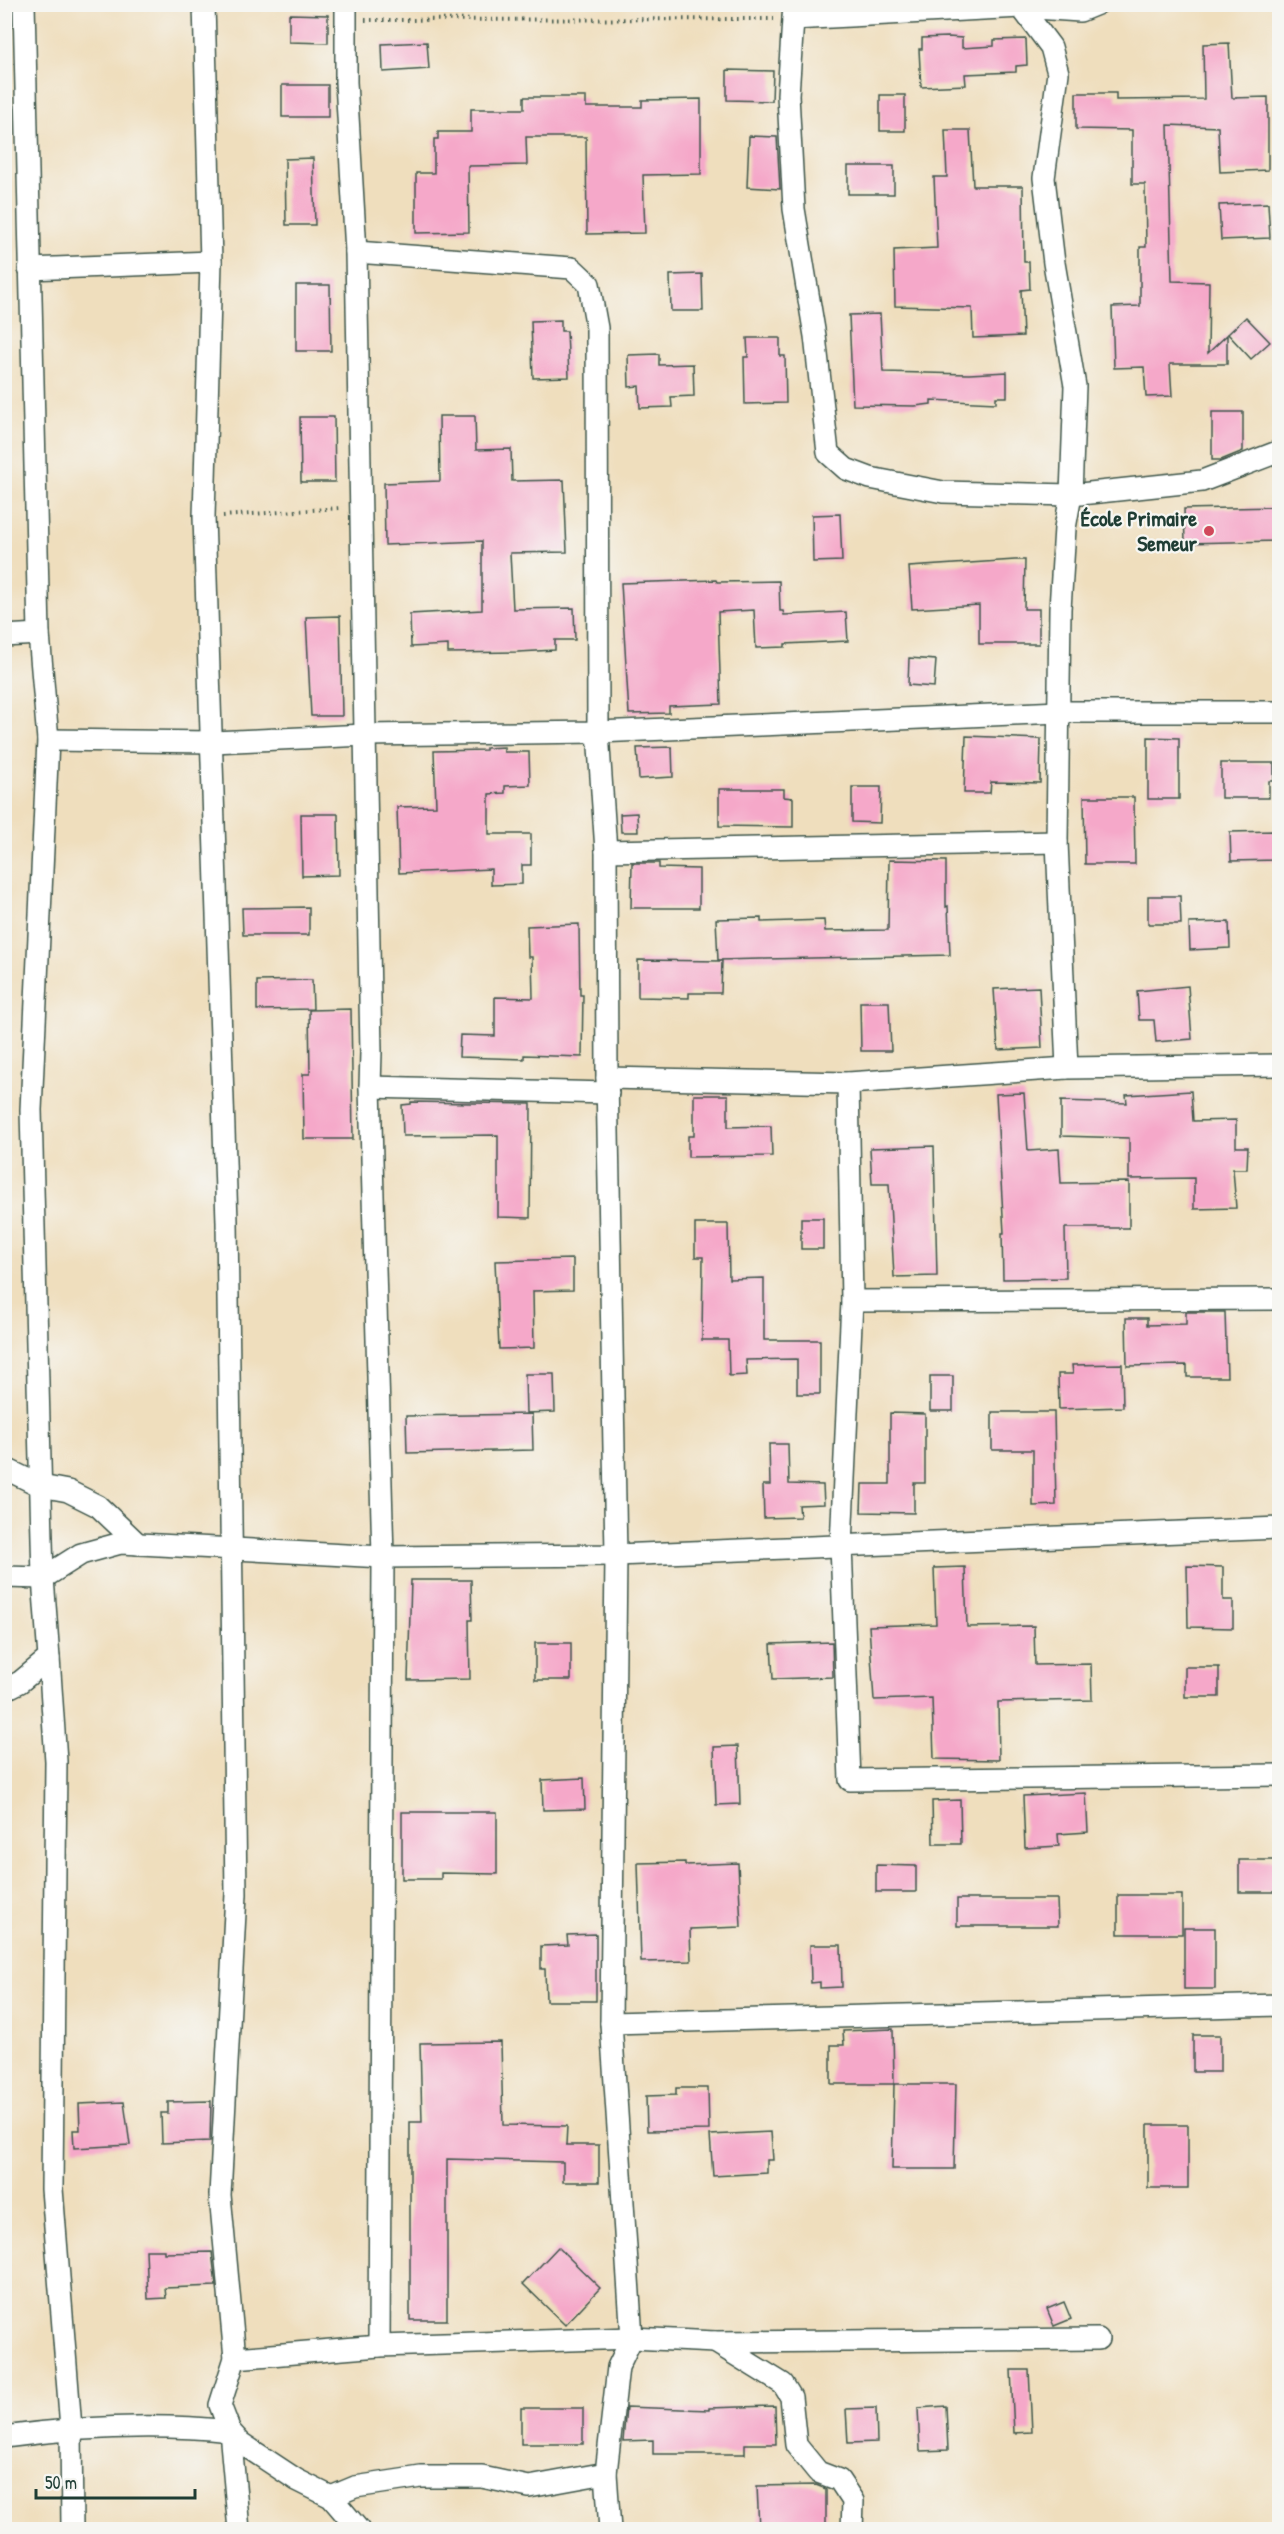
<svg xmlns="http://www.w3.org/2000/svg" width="1284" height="2534" viewBox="0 0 1284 2534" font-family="'Patrick Hand',sans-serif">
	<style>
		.building { fill: #f5a8c9 }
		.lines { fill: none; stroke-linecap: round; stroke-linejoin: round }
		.minor-casing { stroke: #3e5549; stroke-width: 24 }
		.path { stroke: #3e5549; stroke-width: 4; stroke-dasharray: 1.5 4.5; stroke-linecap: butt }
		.minor { stroke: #fff; stroke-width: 21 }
		.poi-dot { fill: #d1495b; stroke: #f6f6f2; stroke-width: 2 }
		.labels { text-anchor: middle; stroke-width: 4.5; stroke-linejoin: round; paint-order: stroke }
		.poi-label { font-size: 22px; font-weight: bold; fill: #1f3d34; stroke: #f6f6f2; text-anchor: end }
	</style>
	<rect width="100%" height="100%" fill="#f6f6f2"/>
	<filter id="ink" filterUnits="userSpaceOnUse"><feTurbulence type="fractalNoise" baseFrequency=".0167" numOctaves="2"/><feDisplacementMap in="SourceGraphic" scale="12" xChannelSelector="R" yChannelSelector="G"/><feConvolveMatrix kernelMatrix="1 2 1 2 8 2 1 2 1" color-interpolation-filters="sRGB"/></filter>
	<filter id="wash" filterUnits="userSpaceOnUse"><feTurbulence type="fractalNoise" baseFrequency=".008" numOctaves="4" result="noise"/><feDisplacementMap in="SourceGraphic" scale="24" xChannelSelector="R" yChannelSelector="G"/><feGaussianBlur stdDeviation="1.35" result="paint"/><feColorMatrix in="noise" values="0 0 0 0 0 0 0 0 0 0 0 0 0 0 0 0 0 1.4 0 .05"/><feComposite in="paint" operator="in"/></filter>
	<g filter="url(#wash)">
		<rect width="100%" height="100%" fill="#efdebd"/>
		<g id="blocks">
			<!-- building -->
			<g class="building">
				<path d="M289 14 328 15V43L289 42Z"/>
				<path d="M948 37 962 38V48L994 46V40L1026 39 1027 65 1016 66V72L965 74 966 85 921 87 919 49H922V38Z"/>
				<path d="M427 42 429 69 383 72 382 44Z"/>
				<path d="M1229 43 1232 98 1268 97V170L1220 172 1218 127 1168 125 1172 281 1209 282 1208 353 1227 335V364H1170L1172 396 1146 397 1144 367 1114 368 1112 307 1140 306V247H1146L1145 184H1132V130L1076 129V93H1116V100L1204 99 1203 44Z"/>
				<path d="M727 70 773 71 772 101 727 100Z"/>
				<rect x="282" y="85" width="46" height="32"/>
				<rect x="880" y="95" width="25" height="36"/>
				<path d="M524 97H586V107H642V100L701 99V174L643 175 645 233 587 234 586 137H526L527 165 468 166 469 232 416 233V173H434V139H438V132H471V109H524Z"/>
				<path d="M945 130H970L973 186H1023L1024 262H1029L1030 289 1021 290 1023 336 973 338 972 308 895 306 894 250 937 248 934 177H947Z"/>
				<path d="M749 136 777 137 780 189 747 187Z"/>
				<path d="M313 158 315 225H286L285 159Z"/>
				<rect x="848" y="166" width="46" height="28"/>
				<path d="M1268 203 1270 238 1221 240 1219 205Z"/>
				<path d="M702 274 703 311H671L670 275Z"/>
				<path d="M296 285H330L331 351H296Z"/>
				<path d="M880 314 883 372 969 374 1007 372V397H996V403L931 400V404L915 406 853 405 849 315Z"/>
				<path d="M1246 317 1270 342 1251 359 1228 334Z"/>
				<path d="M561 320V331H567L569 377 533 378 531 321Z"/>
				<path d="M747 338H780V356H785L786 403 745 404 744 357H748Z"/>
				<path d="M659 354V365L693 364 694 396 671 397 672 407 640 408 639 386 629 387 628 355Z"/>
				<path d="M1212 412H1243V451L1221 460H1212Z"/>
				<path d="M439 416H475L476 450 511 449 512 481 564 480 567 552 510 553 513 609 574 608 575 640H555V650L518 652 448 653V645L411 647 410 614 482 610V541L385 545 384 483 440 481Z"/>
				<path d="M300 417H334L335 482H301Z"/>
				<path d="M1277 507 1278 541 1185 543 1184 509Z"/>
				<path d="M840 514 842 561 813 562 812 515Z"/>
				<path d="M1015 560H1025L1024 609H1039V644H979V605L912 609 909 567Z"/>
				<path d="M716 580 717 582 779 581 780 611H783L784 615 846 612 848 641 785 644V647L756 648 754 610 718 612 721 704 669 706V713L629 714 621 583Z"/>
				<path d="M340 616 342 716H311L306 617Z"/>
				<path d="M909 658 936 660 934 687 908 685Z"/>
				<path d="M966 736 1041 739 1040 783 991 782 990 793H964Z"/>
				<path d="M1148 737 1179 738V799H1148Z"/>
				<path d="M504 747V752H529L530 785 505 786V793L489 794V834H531V865H522V884L491 885V869L399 873 397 807 436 806 434 751 486 750V748Z"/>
				<path d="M672 747 673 777 639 779 637 748Z"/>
				<path d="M1221 763H1274V781H1269V798H1221Z"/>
				<path d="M852 787H881L880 823 852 822Z"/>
				<path d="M719 789H784V797L793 798V827L719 826Z"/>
				<path d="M1084 797H1134L1135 864H1085Z"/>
				<path d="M637 813 638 832H621L620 814Z"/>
				<path d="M301 814H338L339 875 302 876Z"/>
				<path d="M1276 831 1277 860 1231 861 1230 832Z"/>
				<path d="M889 860 946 861V907L948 906 950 955 718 960 716 919 761 918V922L824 920 825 931 888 930Z"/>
				<path d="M632 863H659V868L699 869V908H631Z"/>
				<path d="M1148 896H1180L1181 924H1148Z"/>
				<path d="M309 907V935H243L242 908Z"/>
				<path d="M1229 922 1230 948 1190 950 1189 923Z"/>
				<path d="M579 924 580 995H583L582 1057 524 1055V1059L459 1057 460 1035 495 1036V997L533 998 532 957H528L527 926Z"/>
				<path d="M638 960 722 961 721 993H689V998L638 997Z"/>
				<path d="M312 980 313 1009 257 1010V981Z"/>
				<path d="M1188 986 1192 1039 1156 1042 1154 1020H1139L1137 991Z"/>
				<path d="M1039 987 1042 1048 998 1050 994 989Z"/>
				<path d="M860 1002H889L891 1051H861Z"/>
				<path d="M351 1009 353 1139H304L303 1074H310L309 1010Z"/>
				<path d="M1191 1091 1193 1121 1236 1120V1147H1248L1247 1169H1233L1236 1208 1194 1209V1178L1129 1179V1138L1061 1136V1101L1127 1103 1126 1095Z"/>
				<path d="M1024 1093 1028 1151 1059 1149 1061 1183 1129 1182V1228H1065L1066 1278 1003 1279 1002 1233H1004L996 1094Z"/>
				<path d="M694 1095H728V1127L771 1126 772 1156 688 1157V1136H694Z"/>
				<path d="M411 1102 531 1104 530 1218 498 1217V1135L403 1136 402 1105 411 1104Z"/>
				<path d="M934 1146 937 1276 894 1277 889 1184H872L870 1148Z"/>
				<rect x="801" y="1218" width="22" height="31"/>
				<path d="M695 1224H728L729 1279 764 1278V1340H820V1394H797V1359L746 1360 747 1375 729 1376 728 1340H702L703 1257H695Z"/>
				<path d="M573 1259V1290L533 1291 534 1348 499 1349 495 1261Z"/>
				<path d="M1186 1312H1225L1227 1377H1187V1365L1127 1366 1126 1318H1147V1325L1186 1324Z"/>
				<path d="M1122 1364 1123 1407 1059 1409 1058 1374H1073L1072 1365Z"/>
				<path d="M525 1374H554L555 1412 526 1413Z"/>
				<rect x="930" y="1376" width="23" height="35"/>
				<path d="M992 1412H1054L1056 1505 1033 1506V1450H992Z"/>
				<path d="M890 1413 925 1414V1483H914V1513L861 1512 862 1484H890Z"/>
				<path d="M532 1414 533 1450 407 1453 406 1416Z"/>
				<path d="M769 1444H788L789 1484 823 1485 824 1504 799 1505 800 1517 764 1518 763 1485H770Z"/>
				<path d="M1187 1566 1223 1567V1600H1233V1628L1188 1627Z"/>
				<path d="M965 1567 967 1627 1034 1626 1035 1665 1091 1664 1092 1700 998 1702 999 1760 934 1759 932 1698 874 1700 869 1626 936 1624 934 1568Z"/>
				<path d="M411 1580H471L472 1620H469L470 1679 408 1680Z"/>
				<path d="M832 1642 833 1677 773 1679 771 1644Z"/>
				<rect x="535" y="1643" width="36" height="37"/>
				<rect x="1185" y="1667" width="34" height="30"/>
				<path d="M738 1746 740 1804 716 1805 714 1747Z"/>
				<path d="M584 1778 585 1809 543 1810 542 1780Z"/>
				<path d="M1086 1793 1088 1832 1058 1834 1059 1846 1025 1848 1023 1796Z"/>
				<path d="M960 1800 961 1844H933L932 1801Z"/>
				<path d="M402 1812H497V1874L441 1873V1879H402Z"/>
				<rect x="1239" y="1860" width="41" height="32"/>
				<path d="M685 1862V1865L738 1863 741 1927 690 1929 691 1961 641 1962 638 1863Z"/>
				<path d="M876 1865 916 1866V1892H876Z"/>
				<rect x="1118" y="1895" width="64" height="39"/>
				<path d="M957 1899H1057L1058 1926H957Z"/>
				<rect x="1184" y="1928" width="31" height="61"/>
				<path d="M596 1934V2001H546L545 1969H541V1946L568 1945 567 1935Z"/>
				<path d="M810 1945H841L842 1987 820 1988V1982L811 1983Z"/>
				<path d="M893 2029 894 2084H831V2045H844L843 2031Z"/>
				<rect x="1193" y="2035" width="27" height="37"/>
				<path d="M501 2042 503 2125 567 2126 566 2145H599V2182H563V2162L447 2159V2320H410V2122H422L420 2043Z"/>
				<path d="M894 2084H956L954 2169H892Z"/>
				<path d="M676 2088H708L709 2130 647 2131 646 2096 676 2095Z"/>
				<path d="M211 2101 210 2141 162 2143 161 2113H168V2102Z"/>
				<path d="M124 2102 130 2145 74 2148 73 2130H80L79 2104Z"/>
				<rect x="1148" y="2125" width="40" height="63"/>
				<path d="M771 2132 773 2160H767V2173L713 2176 710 2135Z"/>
				<path d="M558 2247 600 2288 565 2325 523 2284Z"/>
				<path d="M146 2250H164V2253L212 2252 216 2286 165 2288 166 2298 148 2299Z"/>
				<path d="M1064 2302 1071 2319 1054 2326 1047 2309Z"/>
				<path d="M1011 2370H1029L1032 2432 1014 2433Z"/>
				<path d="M775 2406 776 2444H745V2454H653V2440L623 2441 626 2407 709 2410V2408Z"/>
				<path d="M946 2406 948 2450 920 2451 918 2408Z"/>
				<rect x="521" y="2408" width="62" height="36"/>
				<path d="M876 2408 877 2442 848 2443 846 2409Z"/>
				<path d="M816 2485 826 2489V2529H759L757 2486Z"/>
			</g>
		</g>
	</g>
	<g filter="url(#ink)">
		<use href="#blocks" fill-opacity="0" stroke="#3e5549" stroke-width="1.5"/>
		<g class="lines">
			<!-- minor casing -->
			<g class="minor-casing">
				<g id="minor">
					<path d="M204 4 211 262 204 517 227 1222 236 1894 220 2195 235 2358 220 2405 230 2431 239 2530"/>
					<path d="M346 4V82L356 252 371 1052 370 1087 383 1557 379 2346"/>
					<path d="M794 4 788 95 794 209 815 336 828 453 846 469 870 478 943 492 1071 495 1202 481 1280 451"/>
					<path d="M1021 7 1051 47 1058 73 1044 178 1054 263 1075 386 1071 495 1065 528 1060 609 1057 842 1067 1068"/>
					<path d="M793 19 1021 7 1080 11 1097 4"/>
					<path d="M356 252 572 268 589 284 597 328 598 732 606 851 607 1078 616 1555 611 2023 632 2338 618 2367 606 2473 610 2530"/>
					<path d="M29 269 211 262"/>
					<path d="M4 636 39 634"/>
					<path d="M48 740 213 742 365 735 598 732 1059 712H1280"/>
					<path d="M606 851 1057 842"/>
					<path d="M607 1078 848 1083 1067 1068 1280 1065"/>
					<path d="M848 1083 852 1301 841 1545 850 1780 1280 1775"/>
					<path d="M370 1087 608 1093"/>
					<path d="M852 1301 1280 1299"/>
					<path d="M4 1468 41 1486 68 1491 98 1506 138 1544"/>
					<path d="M4 1577 43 1578 81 1554 121 1543 383 1557 616 1555 1280 1528"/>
					<path d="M49 1658 56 1761 52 2189 71 2428 72 2530"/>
					<path d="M4 1690 20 1682 49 1658 43 1578 31 1110 48 740 39 634 24 4"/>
					<path d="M611 2023 1280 2005"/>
					<path d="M715 2342 783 2384 791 2397 796 2445 818 2472 839 2480 853 2501 852 2530"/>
					<path d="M235 2358 379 2346 632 2338 715 2342 1098 2339"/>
					<path d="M4 2437C79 2427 155 2423 230 2431L241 2443 297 2480 331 2497 359 2530"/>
					<path d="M331 2497 355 2487 421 2477H482L529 2487 606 2473"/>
				</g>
			</g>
			<!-- path -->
			<g class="path">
				<path d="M365 20 774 19"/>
				<path d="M223 516 341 508"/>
			</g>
			<!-- minor -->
			<use href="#minor" class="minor"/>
		</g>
	</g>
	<!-- markers -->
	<circle class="poi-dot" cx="1209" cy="531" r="6"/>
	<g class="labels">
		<!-- poi labels -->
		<g class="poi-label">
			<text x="1197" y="526">École Primaire<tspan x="1197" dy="25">Semeur</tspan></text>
		</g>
	</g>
	<!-- margin -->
	<rect width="1284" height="2534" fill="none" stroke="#f6f6f2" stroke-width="24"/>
	<!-- scale -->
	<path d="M36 2489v9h159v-9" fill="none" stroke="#1f3d34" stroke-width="3"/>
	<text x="45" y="2489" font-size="18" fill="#1f3d34" stroke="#f6f6f2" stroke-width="4.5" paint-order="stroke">50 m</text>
</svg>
